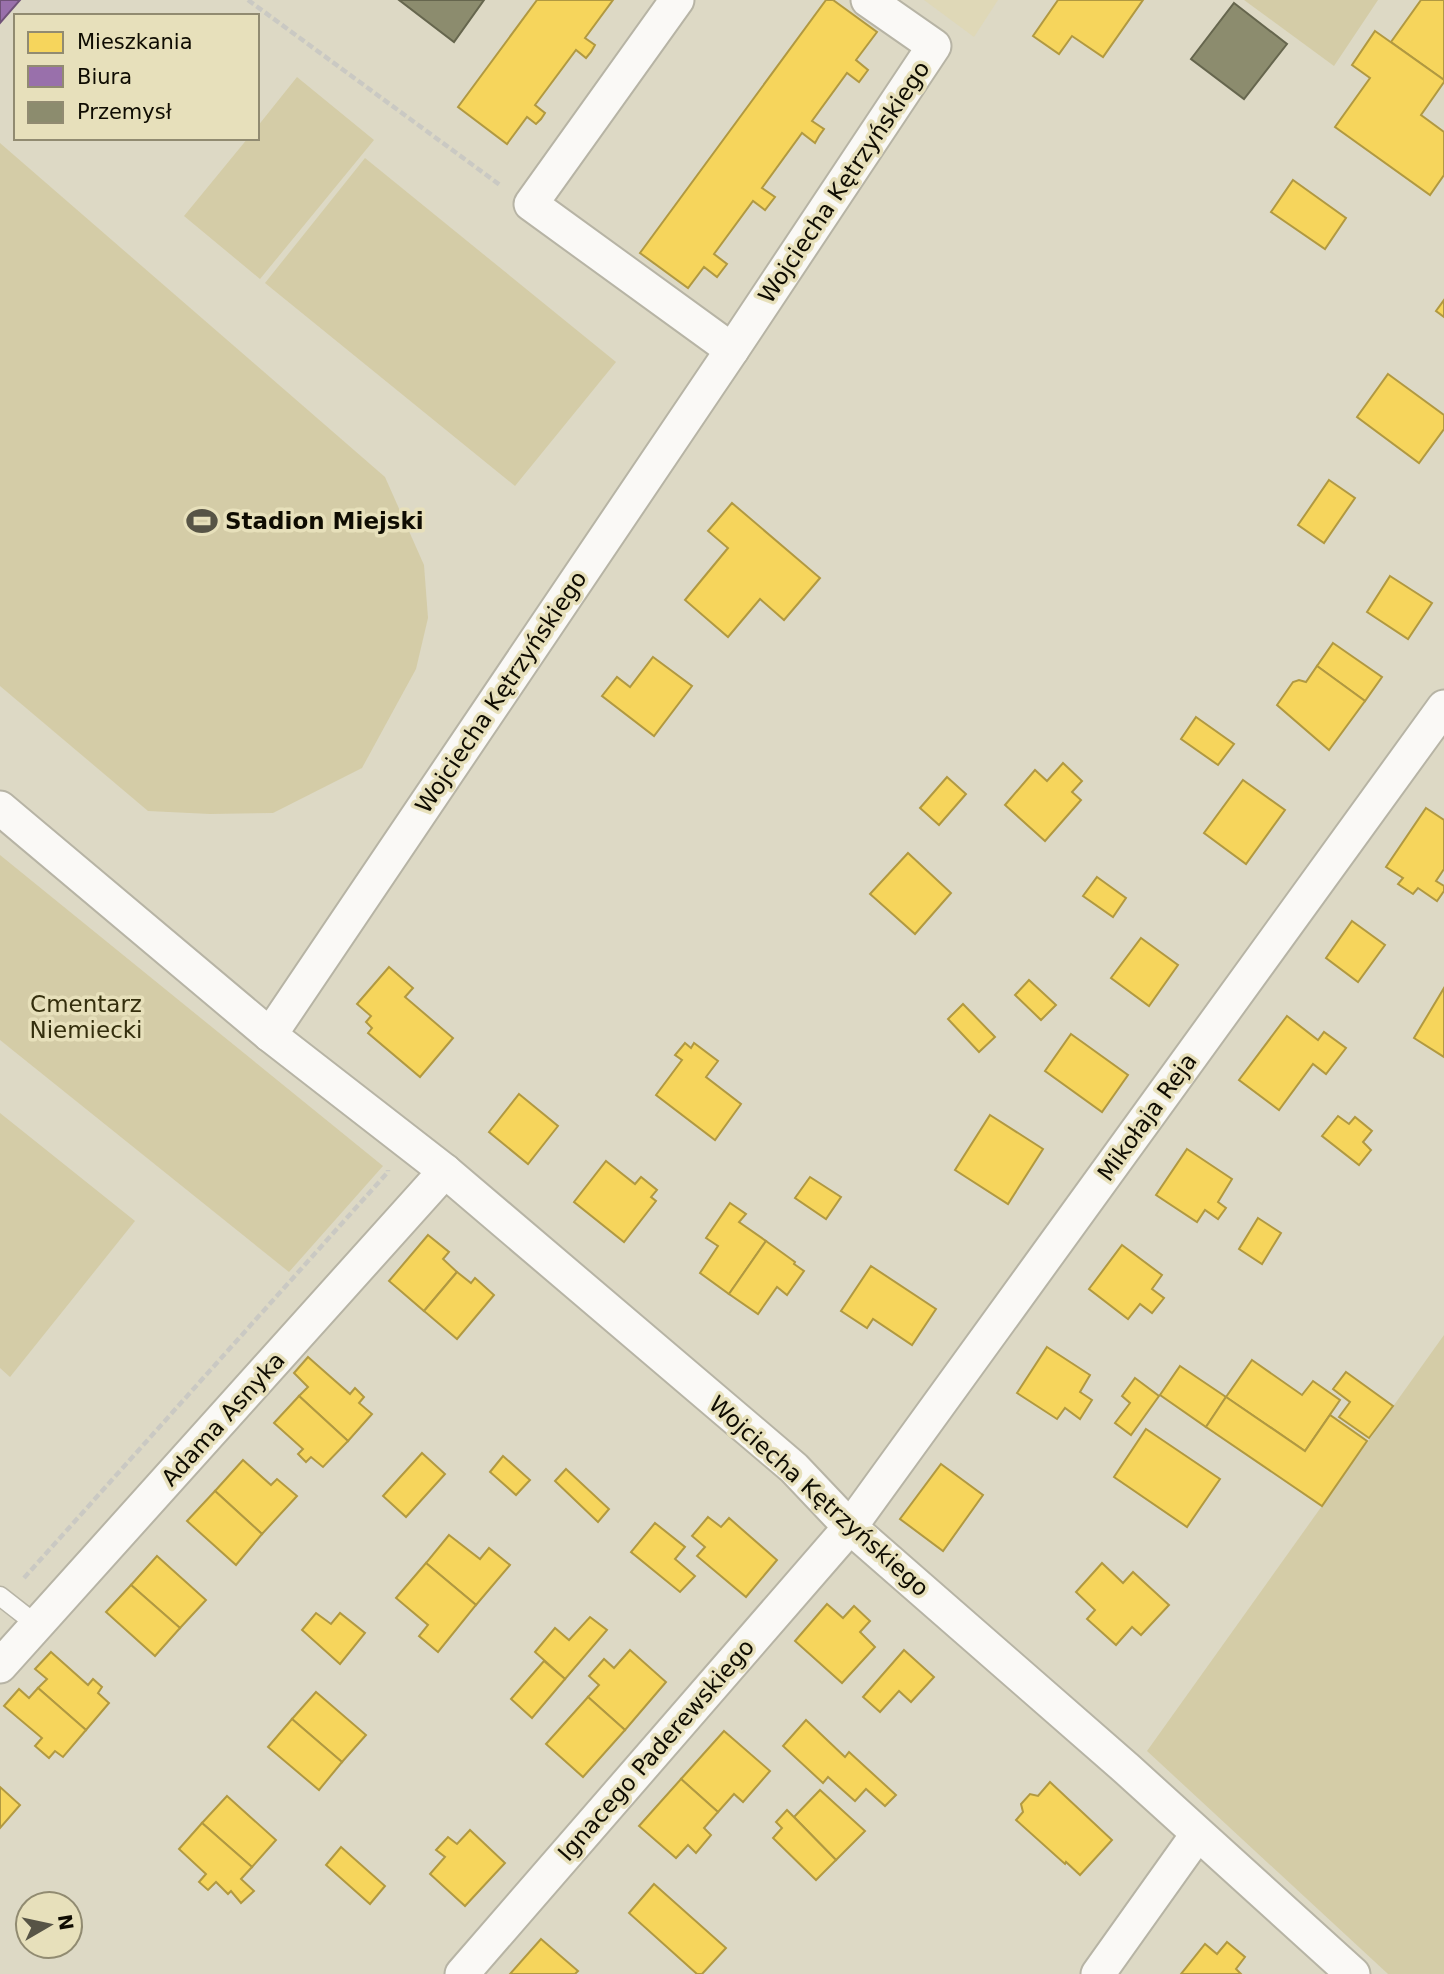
<svg xmlns="http://www.w3.org/2000/svg" width="1444" height="1974" viewBox="0 0 1444 1974" font-family="'DejaVu Sans',sans-serif">
	<style>
		.built { fill: #dfd8b7 }
		.green { fill: #d4cca7 }
		.homes { fill: #f6d55c; stroke: #b19941; stroke-width: 2 }
		.offices { fill: #9970ab; stroke: #705278; stroke-width: 2 }
		.industry { fill: #8c8c6e; stroke: #66664e; stroke-width: 2 }
		.lines { fill: none; stroke-linecap: round; stroke-linejoin: round }
		.lane-casing { stroke: #b7b4a5; stroke-width: 21 }
		.street-casing { stroke: #b7b4a5; stroke-width: 37 }
		.path { stroke: #cac9c3; stroke-width: 4.5; stroke-dasharray: 7 3.5; stroke-linecap: butt }
		.lane { stroke: #faf9f6; stroke-width: 18 }
		.street { stroke: #faf9f6; stroke-width: 33 }
		.labels { text-anchor: middle; stroke-width: 7; stroke-linejoin: round; paint-order: stroke }
		.street-label { font-size: 23px; fill: #0f0c02; stroke: #e7e0bb }
		.poi-label { font-size: 23px; font-weight: bold; fill: #0f0c02; stroke: #e7e0bb; text-anchor: start }
		.park-label { font-size: 23px; fill: #342e0d; stroke: #e7e0bb }
	</style>
	<rect width="100%" height="100%" fill="#ddd9c5"/>
	<!-- built -->
	<path class="built" d="M924 0H998L974 37Z"/>
	<!-- green -->
	<g class="green">
		<path d="M1244 0H1378L1334 66Z"/>
		<path d="M297 77 374 140 260 279 184 216 248 138H257V127Z"/>
		<path d="M0 143 385 477 424 565 428 618 416 669 362 768 273 813 210 814 148 811 0 686Z"/>
		<path d="M365 158 616 362 515 486 265 283Z"/>
		<path d="M0 855 383 1166 289 1272 0 1040Z"/>
		<path d="M0 1113 135 1221 10 1377 0 1368Z"/>
		<path d="M1444 1335V1974H1388L1147 1751Z"/>
	</g>
	<!-- homes -->
	<g class="homes">
		<path d="M537 0H613L585 38 595 45 591 52 586 58 576 50 535 105 545 113 541 119 536 124 527 117 507 144 458 107Z"/>
		<path d="M826 0H833L877 32 856 60 868 70 859 82 847 73 812 121 824 129 819 136 815 143 802 133 762 188 775 197 765 210 753 201 714 254 727 264 717 277 704 267 688 288 640 253Z"/>
		<path d="M1058 0H1143L1103 57 1072 36 1059 54 1033 36Z"/>
		<path d="M1421 0H1444V80L1391 42Z"/>
		<path d="M1375 31 1444 80V82L1421 115 1444 132V175L1430 195 1335 127 1370 78 1352 65Z"/>
		<path d="M1293 180 1346 218 1325 249 1271 212Z"/>
		<path d="M1444 300V317L1436 311Z"/>
		<path d="M1388 374 1444 415V429L1419 463 1357 417Z"/>
		<path d="M1329 480 1355 498 1324 543 1298 525Z"/>
		<path d="M732 503 820 578 784 620 760 599 728 637 685 600 728 548 708 531Z"/>
		<path d="M1390 576 1432 603 1408 639 1367 612Z"/>
		<path d="M1333 643 1382 677 1365 701 1317 666Z"/>
		<path d="M653 657 692 686 654 736 602 696 617 677 630 687Z"/>
		<path d="M1317 666 1365 701 1329 750 1277 705 1293 682 1299 680 1306 682Z"/>
		<path d="M1196 717 1234 744 1218 765 1181 739Z"/>
		<path d="M1063 763 1082 781 1072 792 1081 800 1045 841 1005 805 1035 770 1047 781Z"/>
		<path d="M947 777 966 794 939 825 920 808Z"/>
		<path d="M1243 780 1285 810 1246 864 1204 833Z"/>
		<path d="M1426 808 1444 820V869L1436 881 1444 886V891L1437 901 1418 888 1413 894 1398 884 1403 878 1386 867Z"/>
		<path d="M908 853 951 893 915 934 870 894Z"/>
		<path d="M1097 877 1126 898 1113 917 1083 896Z"/>
		<path d="M1352 921 1385 945 1358 982 1326 958Z"/>
		<path d="M1141 938 1178 965 1149 1006 1111 978Z"/>
		<path d="M389 967 413 988 405 997 453 1038 420 1077 368 1033 372 1028 366 1022 371 1016 357 1004Z"/>
		<path d="M1029 980 1056 1005 1041 1020 1015 995Z"/>
		<path d="M1444 988V1057L1414 1038Z"/>
		<path d="M963 1004 995 1037 979 1052 948 1019Z"/>
		<path d="M1287 1016 1318 1040 1324 1032 1346 1048 1326 1074 1313 1064 1279 1110 1239 1080Z"/>
		<path d="M1071 1034 1128 1075 1102 1112 1045 1071Z"/>
		<path d="M685 1043 691 1048 694 1043 718 1061 706 1077 741 1104 715 1140 656 1095 682 1060 675 1055Z"/>
		<path d="M519 1094 558 1126 528 1164 489 1132Z"/>
		<path d="M990 1115 1043 1149 1008 1204 955 1170Z"/>
		<path d="M1338 1116 1349 1124 1355 1117 1372 1131 1363 1142 1371 1150 1359 1165 1322 1136Z"/>
		<path d="M1187 1149 1232 1179 1218 1202 1226 1208 1218 1219 1205 1210 1197 1222 1156 1195Z"/>
		<path d="M606 1161 635 1184 641 1177 657 1190 651 1197 656 1201 624 1242 574 1202Z"/>
		<path d="M810 1177 841 1197 826 1219 795 1198Z"/>
		<path d="M730 1203 746 1214 739 1222 766 1241 729 1294 700 1273 718 1246 706 1238Z"/>
		<path d="M1258 1218 1281 1233 1262 1264 1239 1249Z"/>
		<path d="M428 1235 449 1252 443 1259 457 1272 424 1311 389 1281Z"/>
		<path d="M766 1241 795 1262 794 1264 804 1271 787 1295 777 1287 758 1314 729 1294Z"/>
		<path d="M1122 1245 1162 1275 1152 1289 1164 1298 1152 1313 1140 1304 1128 1319 1089 1289Z"/>
		<path d="M871 1266 936 1309 912 1345 873 1319 867 1328 841 1311Z"/>
		<path d="M457 1272 471 1283 475 1278 494 1295 457 1339 424 1311Z"/>
		<path d="M1047 1347 1090 1375 1080 1392 1092 1400 1080 1419 1065 1408 1057 1419 1017 1393Z"/>
		<path d="M308 1357 350 1394 355 1388 364 1397 359 1403 372 1414 348 1441 299 1396 308 1387 294 1373Z"/>
		<path d="M1252 1360 1302 1395 1313 1381 1340 1400 1305 1451 1226 1397Z"/>
		<path d="M1180 1366 1226 1397 1206 1427 1160 1395Z"/>
		<path d="M1346 1372 1393 1406 1369 1438 1339 1417 1350 1402 1333 1389Z"/>
		<path d="M1135 1378 1159 1396 1131 1435 1115 1423 1130 1403 1122 1396Z"/>
		<path d="M299 1396 348 1441 323 1467 311 1457 306 1462 298 1454 303 1449 274 1423Z"/>
		<path d="M1226 1397 1305 1451 1330 1415 1367 1441 1322 1506 1206 1427Z"/>
		<path d="M1146 1429 1220 1479 1187 1527 1114 1477Z"/>
		<path d="M422 1453 445 1474 406 1517 383 1496Z"/>
		<path d="M503 1456 530 1480 516 1495 490 1472Z"/>
		<path d="M243 1460 271 1485 277 1479 297 1496 262 1534 215 1491Z"/>
		<path d="M941 1464 983 1495 943 1551 900 1519Z"/>
		<path d="M566 1469 609 1509 598 1522 555 1481Z"/>
		<path d="M215 1491 262 1534 236 1565 187 1521Z"/>
		<path d="M708 1517 721 1527 729 1518 777 1560 746 1597 697 1556 705 1547 692 1536Z"/>
		<path d="M655 1523 685 1547 675 1559 695 1576 680 1592 631 1552Z"/>
		<path d="M449 1535 480 1559 489 1548 510 1565 476 1605 426 1563Z"/>
		<path d="M157 1556 206 1600 180 1628 131 1585Z"/>
		<path d="M426 1563 476 1605 438 1652 419 1636 428 1625 396 1598Z"/>
		<path d="M1102 1563 1123 1583 1133 1572 1169 1605 1141 1635 1132 1627 1116 1645 1087 1619 1095 1610 1076 1592Z"/>
		<path d="M131 1585 180 1628 155 1656 106 1612Z"/>
		<path d="M827 1604 843 1618 854 1606 870 1621 860 1632 875 1647 842 1683 795 1641Z"/>
		<path d="M316 1613 331 1624 340 1613 365 1633 340 1664 302 1630Z"/>
		<path d="M590 1617 607 1630 565 1679 535 1652 555 1628 569 1640Z"/>
		<path d="M630 1650 666 1682 625 1730 588 1697 599 1685 589 1676 604 1659 614 1668Z"/>
		<path d="M904 1650 934 1677 911 1702 899 1691 880 1712 863 1697Z"/>
		<path d="M51 1652 88 1685 93 1679 102 1687 98 1693 109 1703 86 1730 38 1688 47 1679 35 1669Z"/>
		<path d="M544 1661 565 1679 532 1718 511 1699Z"/>
		<path d="M38 1688 86 1730 63 1757 55 1751 49 1758 35 1746 42 1738 4 1706 19 1689 29 1698Z"/>
		<path d="M316 1692 366 1735 342 1762 292 1719Z"/>
		<path d="M588 1697 625 1730 583 1777 546 1744Z"/>
		<path d="M292 1719 342 1762 319 1790 268 1747Z"/>
		<path d="M806 1720 845 1757 849 1752 896 1795 885 1806 866 1789 855 1801 828 1777 823 1783 783 1746Z"/>
		<path d="M724 1731 770 1771 743 1802 734 1794 718 1812 681 1779Z"/>
		<path d="M681 1779 718 1812 704 1828 711 1835 696 1853 688 1845 676 1858 639 1826Z"/>
		<path d="M1050 1782 1112 1840 1080 1875 1066 1862 1065 1864 1016 1820 1023 1812 1021 1804 1030 1794 1038 1796Z"/>
		<path d="M0 1787 20 1805 0 1828Z"/>
		<path d="M820 1790 865 1831 836 1860 794 1817Z"/>
		<path d="M227 1796 276 1840 252 1867 202 1823Z"/>
		<path d="M787 1810 836 1860 816 1880 773 1838 782 1828 776 1822Z"/>
		<path d="M202 1823 252 1867 241 1879 254 1891 241 1903 231 1891 228 1894 216 1882 208 1890 199 1882 206 1874 179 1849Z"/>
		<path d="M470 1830 505 1863 465 1906 430 1874 445 1857 436 1850 448 1837 457 1844Z"/>
		<path d="M341 1847 385 1886 370 1904 326 1865Z"/>
		<path d="M654 1884 726 1948 702 1974H697L629 1913Z"/>
		<path d="M541 1939 578 1971 575 1974H510Z"/>
		<path d="M1227 1942 1245 1957 1236 1969 1241 1974H1181L1205 1944 1217 1954Z"/>
	</g>
	<!-- offices -->
	<path class="offices" d="M0 0H20L0 23Z"/>
	<!-- industry -->
	<g class="industry">
		<path d="M399 0H484L454 42Z"/>
		<path d="M1234 3 1287 44 1244 99 1191 59Z"/>
	</g>
	<g class="lines">
		<!-- lane casing -->
		<g class="lane-casing">
			<path id="lane" d="M0 1596 37 1625"/>
		</g>
		<!-- street casing -->
		<g class="street-casing">
			<g id="street">
				<path d="M677 0 531 204 732 350"/>
				<path d="M0 808 270 1035 445 1171 794 1468 850 1527 1127 1769 1353 1974"/>
				<path d="M270 1035 732 350 934 46 868 0"/>
				<path d="M0 1666 445 1171"/>
				<path d="M462 1974 850 1527 1444 707"/>
				<path d="M1098 1974 1197 1835"/>
			</g>
		</g>
		<!-- path -->
		<g class="path">
			<path d="M248 0 500 185"/>
			<path d="M24 1578 388 1172V1170"/>
		</g>
		<!-- lane -->
		<use href="#lane" class="lane"/>
		<!-- street -->
		<use href="#street" class="street"/>
	</g>
	<!-- icons -->
	<defs>
		<g id="stadium-bare" transform="scale(2.415)"><path d="M0-5a6.5 5 0 1 0 0 10a6.5 5 0 1 0 0-10ZM-3.5-1.8h7v3.6h-7Z" fill="#575446" stroke="#e7e0bb" stroke-width="2.5" paint-order="stroke"/></g>
	</defs>
	<g fill-rule="evenodd">
		<use href="#stadium-bare" x="202" y="521"/>
	</g>
	<g class="labels">
		<!-- street labels -->
		<g class="street-label">
			<text transform="translate(844 182) rotate(-56)" y="8">Wojciecha Kętrzyńskiego</text>
			<text transform="translate(501 692) rotate(-56)" y="8">Wojciecha Kętrzyńskiego</text>
			<text transform="translate(1147 1117) rotate(-54)" y="8">Mikołaja Reja</text>
			<text transform="translate(223 1419) rotate(-48)" y="8">Adama Asnyka</text>
			<text transform="translate(819 1496) rotate(42)" y="8">Wojciecha Kętrzyńskiego</text>
			<text transform="translate(656 1750) rotate(-49)" y="8">Ignacego Paderewskiego</text>
		</g>
		<!-- poi labels -->
		<g class="poi-label">
			<text x="225" y="529">Stadion Miejski</text>
		</g>
		<!-- park labels -->
		<g class="park-label">
			<text x="86" y="1012">Cmentarz<tspan x="86" dy="26">Niemiecki</tspan></text>
		</g>
	</g>
	<!-- legend -->
	<rect x="14" y="14" width="245" height="126" fill="#e7e0bb" stroke="#918b71" stroke-width="2"/>
	<rect x="28" y="32" width="35" height="21" fill="#f6d55c" stroke="#918b71" stroke-width="2"/>
	<text x="77" y="49" font-size="21" fill="#0f0c02">Mieszkania</text>
	<rect x="28" y="66" width="35" height="21" fill="#9970ab" stroke="#918b71" stroke-width="2"/>
	<text x="77" y="84" font-size="21" fill="#0f0c02">Biura</text>
	<rect x="28" y="102" width="35" height="21" fill="#8c8c6e" stroke="#918b71" stroke-width="2"/>
	<text x="77" y="119" font-size="21" fill="#0f0c02">Przemysł</text>
	<!-- north arrow -->
	<g transform="translate(49 1925) rotate(81)"><circle r="33" fill="#e7e0bb" stroke="#918b71" stroke-width="2"/>
	<path d="M0-5L12 26L0 18L-12 26Z" fill="#575446"/>
	<text y="-10" font-size="19" font-weight="bold" text-anchor="middle" fill="#0f0c02">N</text>
	</g>
</svg>
